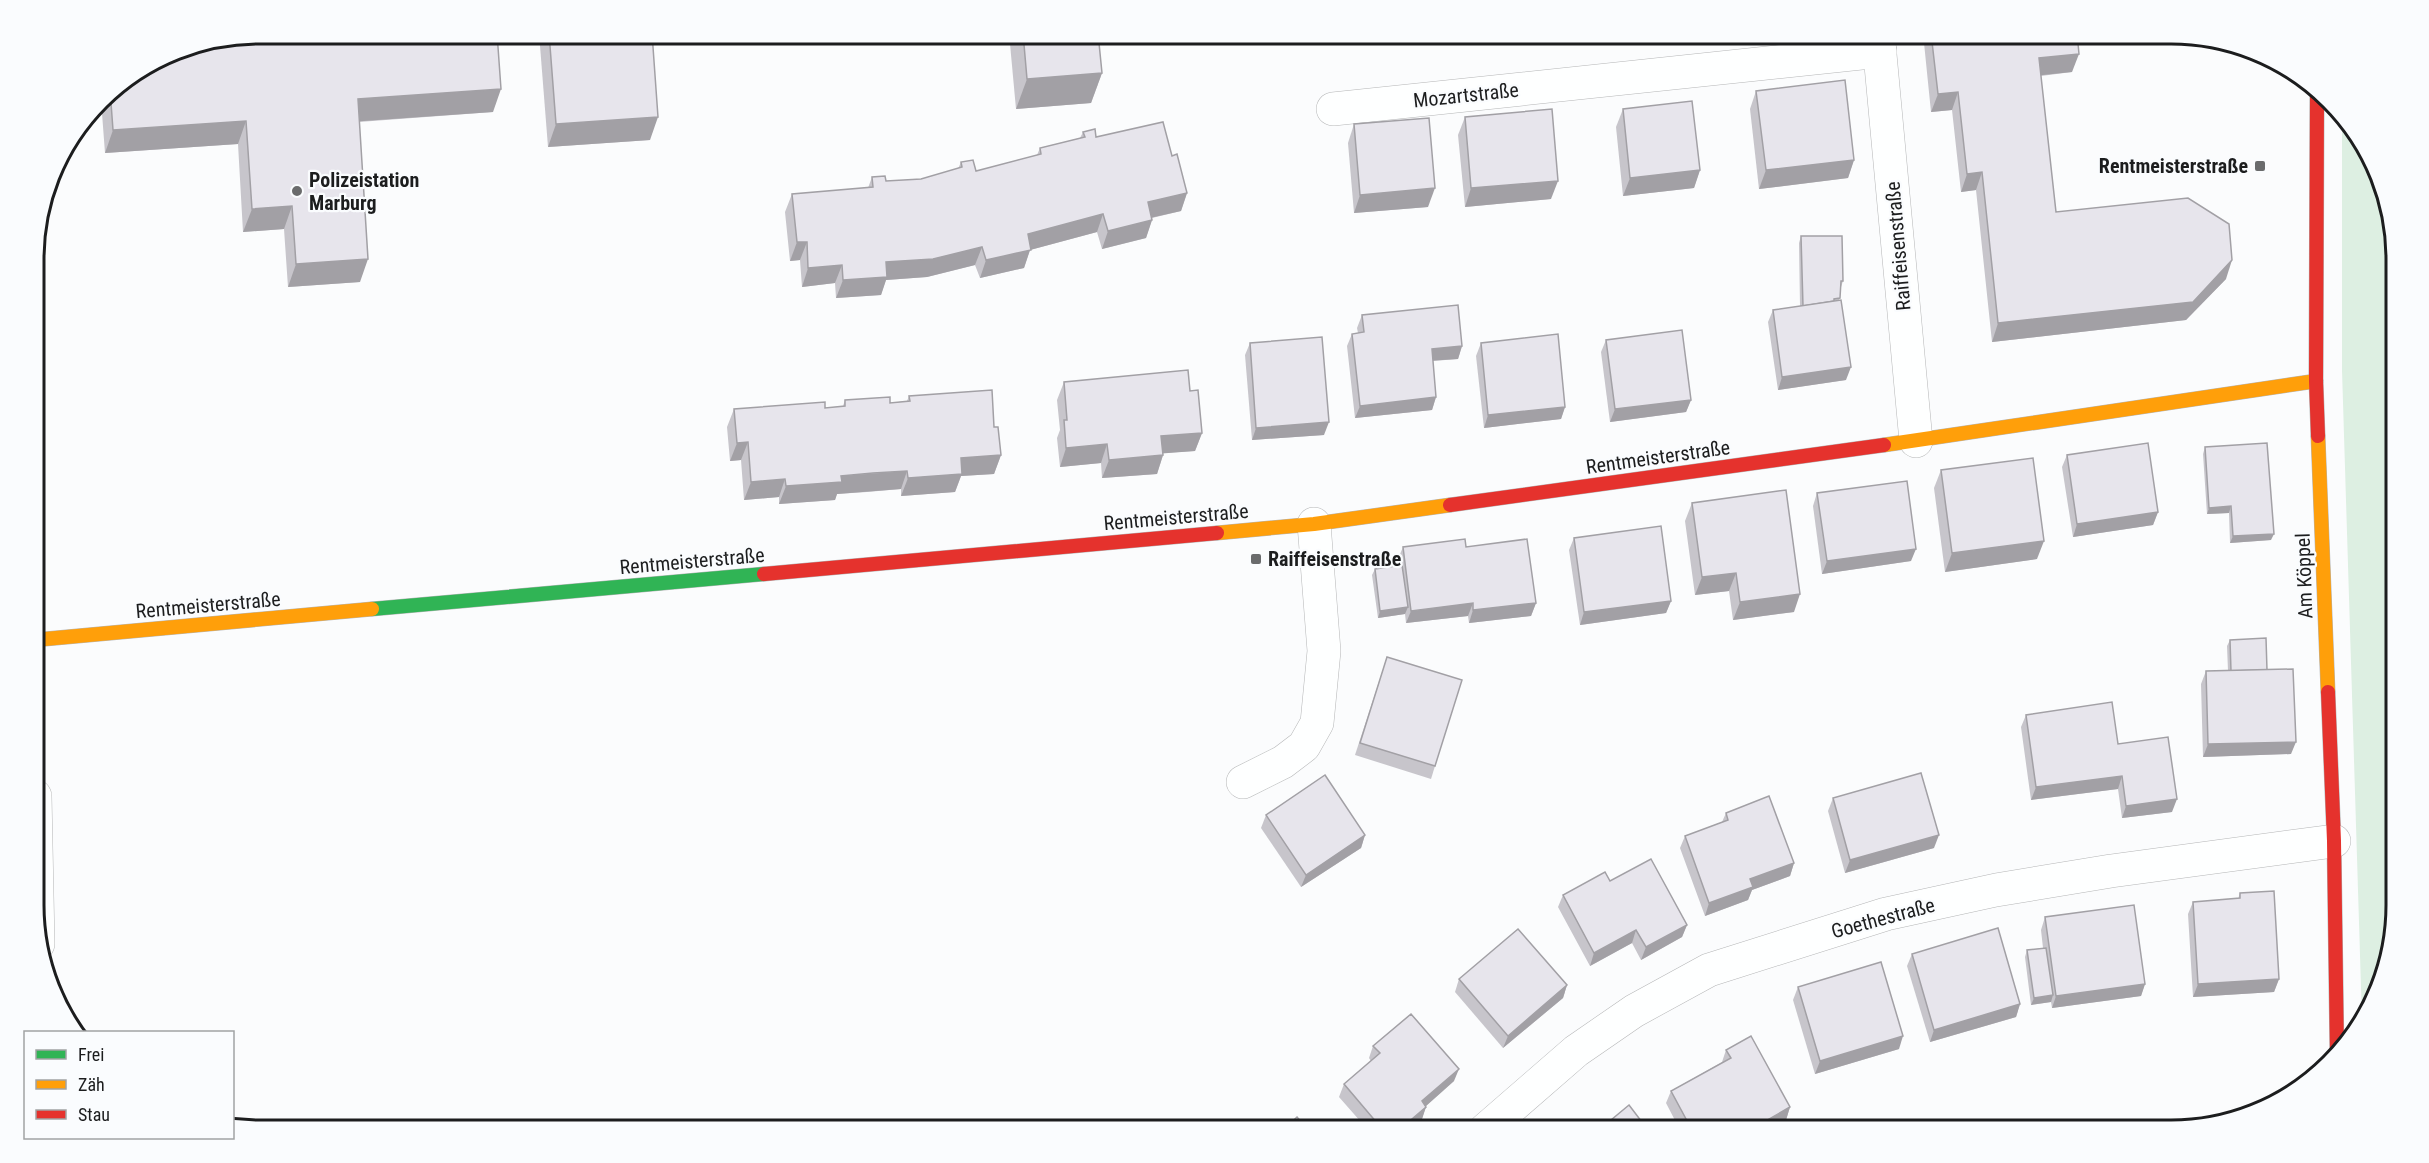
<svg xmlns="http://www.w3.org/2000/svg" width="2429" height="1163" viewBox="0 0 2429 1163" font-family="'Roboto Condensed',sans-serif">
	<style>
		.green { fill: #ddefe2 }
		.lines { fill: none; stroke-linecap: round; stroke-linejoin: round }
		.street-casing { stroke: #b5b6b7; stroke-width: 34 }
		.fast-casing { stroke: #b5b6b7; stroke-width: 15 }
		.slow-casing { stroke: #b5b6b7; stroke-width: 15 }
		.jam-casing { stroke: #b5b6b7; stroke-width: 15 }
		.street { stroke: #feffff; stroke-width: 33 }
		.fast { stroke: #30b455; stroke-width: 14 }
		.slow { stroke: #ff9f0a; stroke-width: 14 }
		.jam { stroke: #e5322d; stroke-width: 14 }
		.wall { fill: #c7c5cb }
		.shaded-wall { fill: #a2a0a5 }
		.building { fill: #e7e5ec; stroke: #a2a0a5; stroke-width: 1.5 }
		.poi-dot { fill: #6a6b6c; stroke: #fafcfe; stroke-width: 2 }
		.labels { text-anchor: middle; stroke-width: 4.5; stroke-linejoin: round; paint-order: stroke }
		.street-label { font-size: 20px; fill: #1c1d1e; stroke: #fafcfe }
		.poi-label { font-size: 20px; font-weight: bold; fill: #1c1d1e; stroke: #fafcfe; text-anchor: start }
		.rim { fill: none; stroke: #1c1d1e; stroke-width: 3 }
	</style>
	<rect width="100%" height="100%" fill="#fbfcfd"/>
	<!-- green -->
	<path class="green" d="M2342 115 2350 122 2379 173 2394 230 2396 905 2373 1004 2362 1020 2342 370Z"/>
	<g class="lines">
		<!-- street casing -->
		<g class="street-casing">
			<g id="street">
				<path d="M1878 33 1916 441"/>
				<path d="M1333 109 1880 51"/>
				<path d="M1243 782 1283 762 1304 746 1317 723 1324 651 1314 524"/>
				<path d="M35 796 38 944"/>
				<path d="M1485 1130 1576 1051 1634 1011 1709 970 1886 914 1996 890 2111 871 2334 841"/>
			</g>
		</g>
		<!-- fast casing -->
		<g class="fast-casing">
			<path id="fast" d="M372 609 764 574"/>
		</g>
		<!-- slow casing -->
		<g class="slow-casing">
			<g id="slow">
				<path d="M2318 436 2328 692"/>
				<path d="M1884 445 2316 381"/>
				<path d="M1217 533 1314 524 1450 505"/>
				<path d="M34 640 372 609"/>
			</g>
		</g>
		<!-- jam casing -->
		<g class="jam-casing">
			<g id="jam">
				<path d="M2317 95 2316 381 2318 436"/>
				<path d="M1450 505 1884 445"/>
				<path d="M764 574 1217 533"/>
				<path d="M2328 692 2334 841 2337 1056"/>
			</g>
		</g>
		<!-- street -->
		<use href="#street" class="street"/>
		<!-- fast -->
		<use href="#fast" class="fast"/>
		<!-- slow -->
		<use href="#slow" class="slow"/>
		<!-- jam -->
		<use href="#jam" class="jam"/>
	</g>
	<!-- wall -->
	<g class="wall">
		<path d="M279 33H316L317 38 493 112 359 122 360 282 288 287 284 229 243 232 238 144 105 153 101 100 110 89 173 50 276 40Z"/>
		<path d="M539 33H652L650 140 548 147Z"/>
		<path d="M1009 33H1098L1102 73 1091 103 1016 109Z"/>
		<path d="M1923 33H2077L2072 72 2041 76 2056 212 2226 279 2186 320 1992 342 1976 190 1961 192 1952 110 1931 112Z"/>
		<path d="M1756 91 1854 160 1848 178 1759 189 1750 109Z"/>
		<path d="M1623 109 1700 170 1694 188 1623 196 1616 127Z"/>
		<path d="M1465 117 1551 199 1465 207 1458 135Z"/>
		<path d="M1354 124 1428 207 1354 213 1348 143Z"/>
		<path d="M1083 132 1096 137 1172 156 1187 193 1181 211 1152 218V220L1146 238 1102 249 1097 232 1030 250 1024 268 980 278 975 265 927 277 886 280 881 295 836 298 835 283 802 287 800 260 790 261 785 212 792 194 868 188 872 177 886 181 921 179 958 169 961 162 976 171 1037 155 1040 148 1080 138Z"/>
		<path d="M1801 236 1843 281 1841 287 1839 301 1846 380 1778 390 1768 322 1773 310 1800 306 1799 243Z"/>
		<path d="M1362 315 1462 346 1458 359 1433 361 1436 397 1432 410 1355 418 1347 346 1352 334 1358 333 1357 328Z"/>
		<path d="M1606 340 1691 400 1686 412 1610 422 1601 352Z"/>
		<path d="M1250 343 1324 435 1252 440 1245 355Z"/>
		<path d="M1481 343 1565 407 1561 419 1484 428 1476 356Z"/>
		<path d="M1064 382 1190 391 1202 433 1195 451 1163 453V455L1157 474 1102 478 1101 463 1060 467 1057 438 1060 430 1057 400Z"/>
		<path d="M909 396 994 427 1001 455 994 474 961 476 955 492 901 496V489L867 492 837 494 835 500 779 504V497L744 500 741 460 730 461 727 427 734 409 825 408 843 406 845 400 890 403 907 401Z"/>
		<path d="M2205 447 2271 540 2230 543 2229 513 2207 514 2203 454Z"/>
		<path d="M2067 455 2158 512 2153 525 2073 537 2062 467Z"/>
		<path d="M1941 470 2037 559 1945 572 1934 488Z"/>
		<path d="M1817 493 1911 561 1822 574 1813 506Z"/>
		<path d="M1692 503 1794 612 1733 620 1729 591 1695 595 1685 521Z"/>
		<path d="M1574 538 1671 601 1666 613 1580 625 1569 550Z"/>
		<path d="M1403 547H1466L1536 603 1531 616 1469 623 1468 616 1406 623 1405 614 1378 618 1372 575 1375 569 1399 566 1398 559Z"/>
		<path d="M2230 640 2267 670 2291 754 2203 757 2201 684 2206 671H2228L2227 646Z"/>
		<path d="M1387 657 1435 766 1431 779 1355 755Z"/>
		<path d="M2026 715 2118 744 2172 812 2122 818 2118 789 2031 800 2021 727Z"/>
		<path d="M1833 798 1934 848 1845 873 1828 811Z"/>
		<path d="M1726 813 1794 863 1790 876 1752 890 1748 900 1705 916 1680 848 1685 836 1722 822Z"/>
		<path d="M1266 815 1365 835 1361 848 1301 887 1261 828Z"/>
		<path d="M1610 881 1687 925 1682 937 1641 960 1632 943 1590 966 1558 907 1563 895Z"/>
		<path d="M2240 893 2279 979 2274 992 2193 997 2188 914 2193 902 2238 899Z"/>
		<path d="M2045 917 2145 984 2141 996 2052 1008 2051 1002 2031 1005 2025 957 2027 950 2043 948 2041 930Z"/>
		<path d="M1912 954 2020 1004 2016 1017 1930 1042 1907 966Z"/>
		<path d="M1459 979 1567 985 1563 998 1503 1048 1455 992Z"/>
		<path d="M1798 987 1899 1049 1815 1074 1793 1000Z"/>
		<path d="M1373 1046 1454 1081 1426 1106 1422 1119 1410 1130H1368L1339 1097 1344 1084 1371 1061 1369 1058Z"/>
		<path d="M1726 1050 1790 1107 1786 1120 1768 1130H1680L1666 1103 1671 1091 1722 1062Z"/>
	</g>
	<!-- shaded-wall -->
	<g class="shaded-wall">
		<path d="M2079 54 2072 72 2033 76 2039 58Z"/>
		<path d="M1102 73 1091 103 1016 109 1027 79Z"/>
		<path d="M501 89 493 112 349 122 358 99Z"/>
		<path d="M1958 92 1952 110 1931 112 1938 94Z"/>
		<path d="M658 117 650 140 548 147 556 124Z"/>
		<path d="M246 121 238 144 105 153 113 130Z"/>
		<path d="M1854 160 1848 178 1759 189 1766 170Z"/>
		<path d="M1700 170 1694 188 1623 196 1630 178Z"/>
		<path d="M1982 172 1976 190 1961 192 1967 174Z"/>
		<path d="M1558 181 1551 199 1465 207 1471 188Z"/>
		<path d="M1435 188 1428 207 1354 213 1360 195Z"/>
		<path d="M1187 193 1181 211 1141 220 1148 202Z"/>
		<path d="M292 206 284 229 243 232 252 209Z"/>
		<path d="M1103 214 1097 232 1030 250 1024 268 980 278 986 260 1028 234Z"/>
		<path d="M1152 220 1146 238 1102 249 1108 231Z"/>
		<path d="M797 242H807L800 260 790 261Z"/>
		<path d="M982 247 975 265 927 277 886 280 881 295 836 298 843 280 886 262Z"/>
		<path d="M368 259 360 282 288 287 296 264Z"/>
		<path d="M2232 260 2226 279 2186 320 1992 342 1998 323Z"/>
		<path d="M842 265 835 283 802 287 808 268Z"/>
		<path d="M1462 346 1458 359 1427 361 1432 349Z"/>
		<path d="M1851 367 1846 380 1778 390 1782 377Z"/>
		<path d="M1436 397 1432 410 1355 418 1360 406Z"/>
		<path d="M1691 400 1686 412 1610 422 1615 409Z"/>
		<path d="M1565 407 1561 419 1484 428 1488 415Z"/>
		<path d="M1329 422 1324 435 1252 440 1256 428Z"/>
		<path d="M1202 433 1195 451 1155 454 1161 436Z"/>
		<path d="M748 442 741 460 730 461 737 443Z"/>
		<path d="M1107 444 1101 463 1060 467 1066 448Z"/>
		<path d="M1001 455 994 474 961 476 955 492 901 496 908 478 961 458Z"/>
		<path d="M1163 455 1157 474 1102 478 1109 460Z"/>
		<path d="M907 471 901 489 837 494 835 500 779 504 786 486 841 476Z"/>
		<path d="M785 479 779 497 744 500 751 482Z"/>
		<path d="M2231 506 2229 513 2207 514 2209 508Z"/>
		<path d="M2158 512 2153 525 2073 537 2077 524Z"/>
		<path d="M2274 534 2271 540 2230 543 2233 536Z"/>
		<path d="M2044 541 2037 559 1945 572 1952 553Z"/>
		<path d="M1916 549 1911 561 1822 574 1827 561Z"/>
		<path d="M1736 573 1729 591 1695 595 1702 577Z"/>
		<path d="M1800 594 1794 612 1733 620 1740 602Z"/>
		<path d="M1671 601 1666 613 1580 625 1584 612Z"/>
		<path d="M1473 603 1468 616 1406 623 1411 611Z"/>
		<path d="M1536 603 1531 616 1469 623 1473 610Z"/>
		<path d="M1408 607 1405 614 1378 618 1380 611Z"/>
		<path d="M2296 742 2291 754 2203 757 2208 744Z"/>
		<path d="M2122 776 2118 789 2031 800 2036 787Z"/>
		<path d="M2177 799 2172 812 2122 818 2126 806Z"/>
		<path d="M1365 835 1361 848 1301 887 1306 875Z"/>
		<path d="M1939 835 1934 848 1845 873 1850 860Z"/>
		<path d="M1794 863 1790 876 1752 890 1748 900 1705 916 1709 903 1750 879Z"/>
		<path d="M1687 925 1682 937 1641 960 1646 947Z"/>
		<path d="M1636 930 1632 943 1590 966 1594 953Z"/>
		<path d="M2279 979 2274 992 2193 997 2198 984Z"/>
		<path d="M2145 984 2141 996 2052 1008 2056 996Z"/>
		<path d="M1567 985 1563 998 1503 1048 1508 1036Z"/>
		<path d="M2053 995 2051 1002 2031 1005 2034 998Z"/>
		<path d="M2020 1004 2016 1017 1930 1042 1934 1030Z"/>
		<path d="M1903 1036 1899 1049 1815 1074 1820 1061Z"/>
		<path d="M1459 1069 1454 1081 1417 1114 1422 1101Z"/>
		<path d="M1426 1107 1422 1119 1410 1130H1399Z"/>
		<path d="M1790 1107 1786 1120 1768 1130H1750Z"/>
	</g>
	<!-- building -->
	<g class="building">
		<path d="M259 33H269L270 40H283L282 33H316L317 38 385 33H497L501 89 358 99 368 259 296 264 292 206 252 209 246 121 113 130 110 89 173 50Z"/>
		<path d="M549 33H652L658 117 556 124Z"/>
		<path d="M1023 33H1098L1102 73 1027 79Z"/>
		<path d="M1931 33H2077L2079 54 2039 58 2056 212 2188 198 2229 224 2232 260 2193 302 1998 323 1982 172 1967 174 1958 92 1938 94Z"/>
		<path d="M1845 80 1854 160 1766 170 1756 91Z"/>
		<path d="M1692 101 1700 170 1630 178 1623 109Z"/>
		<path d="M1552 109 1558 181 1471 188 1465 117Z"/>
		<path d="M1429 118 1435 188 1360 195 1354 124Z"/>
		<path d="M1163 122 1172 156 1177 154 1187 193 1148 202 1152 220 1108 231 1103 214 1028 234 1031 250 986 260 982 247 933 259 886 262 887 277 843 280 842 265 808 268 807 242H797L792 194 873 187 872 177 885 176 886 181 921 179 962 167 961 162 973 160 976 171 1041 154 1040 148 1085 137 1083 132 1095 129 1096 137Z"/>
		<path d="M1801 236H1842L1843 281H1841L1840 298 1834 299V301L1803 306Z"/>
		<path d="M1841 300 1851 367 1782 377 1773 310Z"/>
		<path d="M1458 305 1462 346 1432 349 1436 397 1360 406 1352 334 1364 332 1362 315Z"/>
		<path d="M1682 330 1691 400 1615 409 1606 340Z"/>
		<path d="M1558 334 1565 407 1488 415 1481 343Z"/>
		<path d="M1322 337 1329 422 1256 428 1250 343Z"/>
		<path d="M1188 370 1190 391 1198 390 1202 433 1161 436 1163 455 1109 460 1107 444 1066 448 1064 420H1067L1064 382Z"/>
		<path d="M992 390 994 427H998L1001 455 961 458 962 474 908 478 907 471 873 473 841 476 842 482 786 486 785 479 751 482 748 442 737 443 734 409 825 402V408L845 406V400L890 397V403L910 401 909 396Z"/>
		<path d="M2148 443 2158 512 2077 524 2067 455Z"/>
		<path d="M2267 443 2274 534 2233 536 2231 506 2209 508 2205 447Z"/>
		<path d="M2033 458 2044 541 1952 553 1941 470Z"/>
		<path d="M1907 481 1916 549 1827 561 1817 493Z"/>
		<path d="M1786 490 1800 594 1740 602 1736 573 1702 577 1692 503Z"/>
		<path d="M1661 526 1671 601 1584 612 1574 538Z"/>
		<path d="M1465 539 1466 547 1527 539 1536 603 1473 610V603L1411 611 1403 547Z"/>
		<path d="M1402 565 1408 607 1380 611 1375 569Z"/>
		<path d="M2266 638 2267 670 2231 671 2230 640Z"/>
		<path d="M1387 657 1462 680 1435 766 1360 743Z"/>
		<path d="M2293 669 2296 742 2208 744 2206 671Z"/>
		<path d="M2112 702 2118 744 2168 737 2177 799 2126 806 2122 776 2036 787 2026 715Z"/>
		<path d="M1921 773 1939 835 1850 860 1833 798Z"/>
		<path d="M1325 775 1365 835 1306 875 1266 815Z"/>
		<path d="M1769 796 1794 863 1750 879 1753 887 1709 903 1685 836 1728 820 1726 813Z"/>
		<path d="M1651 859 1687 925 1646 947 1636 930 1594 953 1563 895 1605 872 1610 881Z"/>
		<path d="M2274 891 2279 979 2198 984 2193 902 2240 898V893Z"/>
		<path d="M2134 905 2145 984 2056 996 2045 917Z"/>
		<path d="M1998 928 2020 1004 1934 1030 1912 954Z"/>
		<path d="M1518 929 1567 985 1508 1036 1459 979Z"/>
		<path d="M2046 948 2053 995 2034 998 2027 950Z"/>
		<path d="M1881 962 1903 1036 1820 1061 1798 987Z"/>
		<path d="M1411 1014 1459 1069 1422 1101 1426 1107 1399 1130H1383L1344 1084 1380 1053 1373 1046Z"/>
		<path d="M1751 1036 1790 1107 1750 1130H1692L1671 1091 1731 1058 1726 1050Z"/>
		<path d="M1629 1105 1648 1130H1599Z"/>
		<path d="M1297 1117 1308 1130H1283Z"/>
		<path d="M1351 1120 1359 1130H1339Z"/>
	</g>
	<!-- markers -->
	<g class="poi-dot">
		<rect x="2254" y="160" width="12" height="12" rx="3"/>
		<circle cx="297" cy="191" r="6"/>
		<rect x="1250" y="553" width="12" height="12" rx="3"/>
	</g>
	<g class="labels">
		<!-- street labels -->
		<g class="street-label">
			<text transform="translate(1466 95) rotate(-6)" y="7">Mozartstraße</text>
			<text transform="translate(1898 246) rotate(-95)" y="7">Raiffeisenstraße</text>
			<text transform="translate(1658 457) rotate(-8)" y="7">Rentmeisterstraße</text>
			<text transform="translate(1176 517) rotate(-5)" y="7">Rentmeisterstraße</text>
			<text transform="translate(692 561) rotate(-5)" y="7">Rentmeisterstraße</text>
			<text transform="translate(2304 576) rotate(-92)" y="7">Am Köppel</text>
			<text transform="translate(208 605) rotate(-5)" y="7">Rentmeisterstraße</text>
			<text transform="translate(1883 918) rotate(-15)" y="7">Goethestraße</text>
		</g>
		<!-- poi labels -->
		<g class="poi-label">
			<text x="2248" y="173" text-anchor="end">Rentmeisterstraße</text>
			<text x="309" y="187">Polizeistation<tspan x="309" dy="23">Marburg</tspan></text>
			<text x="1268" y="566">Raiffeisenstraße</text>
		</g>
	</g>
	<!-- crop -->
	<path d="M0 0H2429V1163H0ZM259 44H2171A215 215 0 0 1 2386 259V905A215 215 0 0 1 2171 1120H259A215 215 0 0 1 44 905V259A215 215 0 0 1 259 44Z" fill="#fafcfe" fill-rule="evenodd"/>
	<path class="rim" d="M259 44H2171A215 215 0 0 1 2386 259V905A215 215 0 0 1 2171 1120H259A215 215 0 0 1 44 905V259A215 215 0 0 1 259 44Z"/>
	<!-- legend -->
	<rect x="24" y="1031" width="210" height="108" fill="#fafcfe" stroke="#a1a3a4" stroke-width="1.5"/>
	<rect x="36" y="1050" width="30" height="9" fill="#30b455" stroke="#a1a3a4" stroke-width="1.5"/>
	<text x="78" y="1061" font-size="18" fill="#1c1d1e">Frei</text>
	<rect x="36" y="1080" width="30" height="9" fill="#ff9f0a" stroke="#a1a3a4" stroke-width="1.5"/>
	<text x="78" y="1091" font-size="18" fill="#1c1d1e">Zäh</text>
	<rect x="36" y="1110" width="30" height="9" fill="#e5322d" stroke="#a1a3a4" stroke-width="1.5"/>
	<text x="78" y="1121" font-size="18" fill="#1c1d1e">Stau</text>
</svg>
